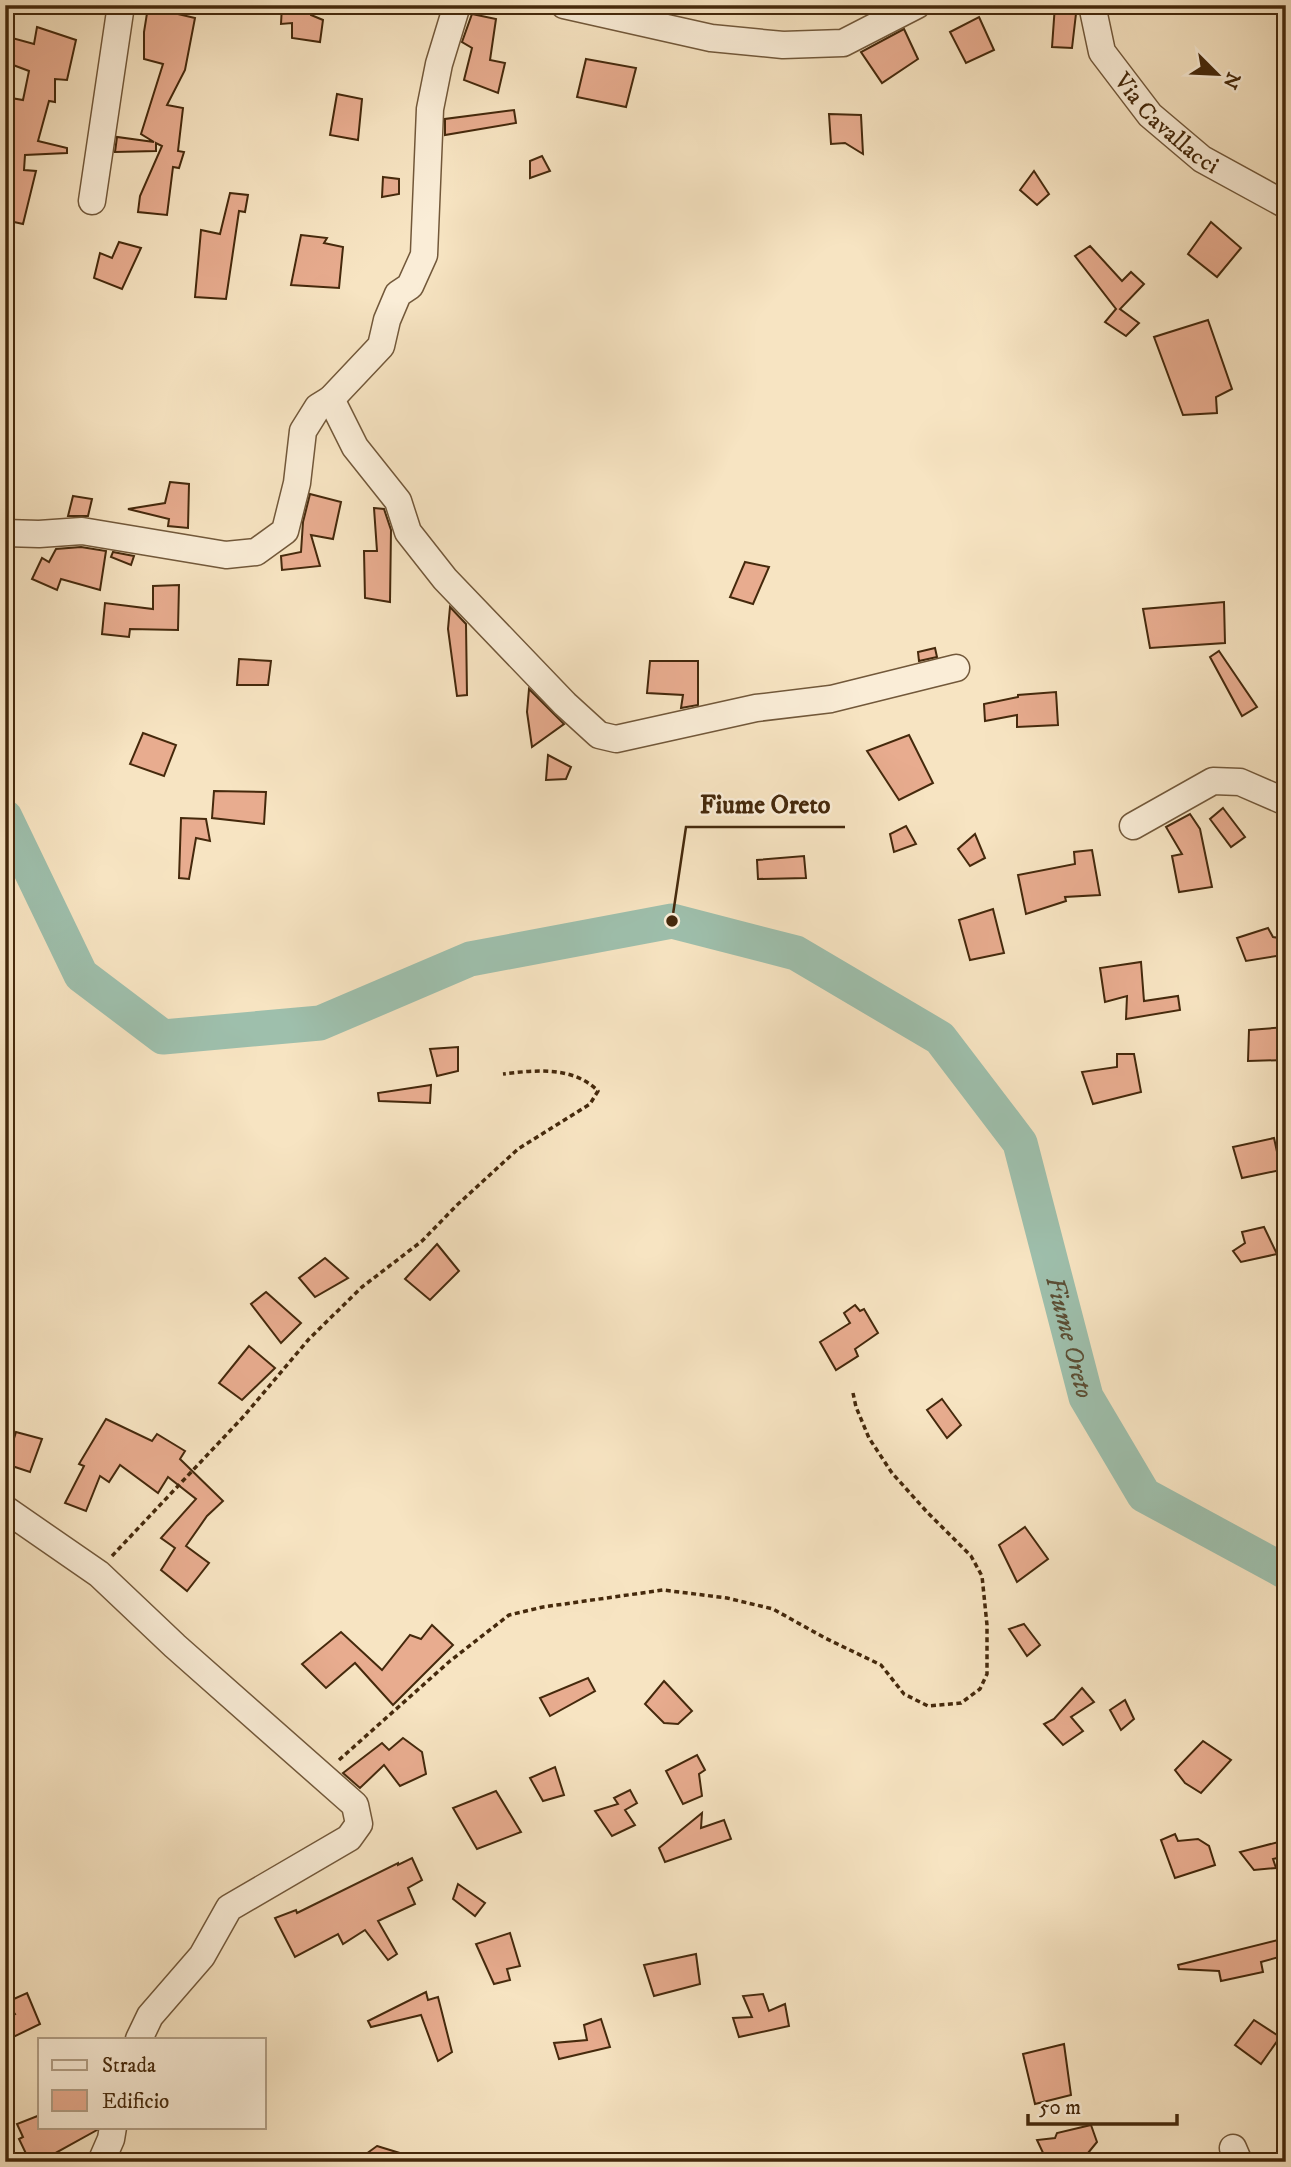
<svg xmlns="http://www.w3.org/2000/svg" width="1291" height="2167" viewBox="0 0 1291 2167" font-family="'IM FELL DW Pica',serif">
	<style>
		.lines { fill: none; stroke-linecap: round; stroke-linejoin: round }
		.river { stroke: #9ebfac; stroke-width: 35 }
		.building { fill: #e8ac8f; stroke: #45290c; stroke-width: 2 }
		.minor-casing { stroke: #72583a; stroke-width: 29 }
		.path { stroke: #45290c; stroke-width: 3.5; stroke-dasharray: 5 3.5; stroke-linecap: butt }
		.minor { stroke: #faedd7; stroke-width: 26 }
		.labels { text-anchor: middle; stroke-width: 5; stroke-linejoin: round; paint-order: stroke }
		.street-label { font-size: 24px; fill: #45290c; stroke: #faedd7 }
		.water-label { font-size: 26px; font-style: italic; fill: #5b4e34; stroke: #faedd7 }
		.leader { fill: none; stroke: #45290c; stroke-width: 2.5 }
		.callout-dot { fill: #45290c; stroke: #faedd7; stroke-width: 2.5 }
		.callout-label { font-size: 26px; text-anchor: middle; font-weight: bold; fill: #45290c; stroke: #faedd7; stroke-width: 5; stroke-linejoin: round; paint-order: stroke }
	</style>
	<rect width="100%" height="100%" fill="#f7e4c2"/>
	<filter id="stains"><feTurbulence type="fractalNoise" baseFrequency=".00286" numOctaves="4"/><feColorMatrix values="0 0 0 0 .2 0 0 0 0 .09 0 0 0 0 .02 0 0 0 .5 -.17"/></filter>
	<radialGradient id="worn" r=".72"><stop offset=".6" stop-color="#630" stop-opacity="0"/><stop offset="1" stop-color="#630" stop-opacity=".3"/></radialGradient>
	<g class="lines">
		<!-- river -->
		<path class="river" id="s1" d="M5 817 81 975 163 1037 320 1023 470 959 672 921 796 953 940 1038 1020 1143 1086 1397 1144 1495 1286 1572"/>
	</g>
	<!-- building -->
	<g class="building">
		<path d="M282 5H310L311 15 323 20 320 42 292 38V23L281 24Z"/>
		<path d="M1055 5H1077L1072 48 1052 47Z"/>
		<path d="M148 7 195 18 185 70 167 105 183 108 178 151 184 152 179 168 173 167 167 215 138 212 140 196 162 146 156 143V151L115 152 117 137 154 142 141 134 163 64 144 59V32Z"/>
		<path d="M472 14 496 19 490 60 505 63 498 93 464 80 472 48 462 42Z"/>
		<path d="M979 17 994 50 966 63 950 32Z"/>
		<path d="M37 27 76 40 67 80 55 79V102L49 101 38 141 67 148V153L25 155 24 170 36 171 23 224 5 220V97L23 100 29 71 5 62V36L34 44Z"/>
		<path d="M904 29 918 59 882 83 861 52Z"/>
		<path d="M586 59 636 68 626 107 577 97Z"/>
		<path d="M337 94 362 99 358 140 330 135Z"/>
		<path d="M514 110 516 123 445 135V119Z"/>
		<path d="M829 114 861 115 863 154 845 143 831 144Z"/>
		<path d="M542 156 550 171 530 178V161Z"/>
		<path d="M1034 171 1049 194 1037 205 1020 190Z"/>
		<path d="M383 177 399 179V194L382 197Z"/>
		<path d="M230 193 248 195 245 212 239 211 226 299 195 297 201 230 220 234Z"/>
		<path d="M1211 222 1241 248 1217 277 1188 254Z"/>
		<path d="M301 235 327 238 324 243 343 247 339 288 291 285Z"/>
		<path d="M119 242 141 248 122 289 94 278 100 253 112 258Z"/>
		<path d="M1090 246 1122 281 1131 272 1144 284 1120 309 1139 323 1126 336 1105 322 1116 309 1075 256Z"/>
		<path d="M1208 320 1232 389 1216 397 1217 413 1183 415 1154 337Z"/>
		<path d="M170 482 189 484 188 528 168 526 169 519 128 509 165 503Z"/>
		<path d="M310 494 341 502 333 539 311 535 320 566 282 570 281 556 301 552 303 522Z"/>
		<path d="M73 496 92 499 88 516H68Z"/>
		<path d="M374 508 384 509 391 530 390 602 365 598 364 551H377Z"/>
		<path d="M81 547 106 551 100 590 61 579 57 590 32 579 42 558 49 562 56 549Z"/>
		<path d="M113 552 134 556 131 565 111 557Z"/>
		<path d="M745 562 769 567 753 604 730 597Z"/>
		<path d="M179 585 178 630 130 629 129 637 102 634 105 603 153 609V586Z"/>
		<path d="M1224 602 1225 643 1150 648 1143 609Z"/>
		<path d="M450 607 466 624 467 695 457 696 448 629Z"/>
		<path d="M935 648 937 657 919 661 918 652Z"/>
		<path d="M1219 651 1257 707 1242 716 1210 657Z"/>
		<path d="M239 659 271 661 268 685H237Z"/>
		<path d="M650 661H698V705L681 708 683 695 647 693Z"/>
		<path d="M529 689 564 724 532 747 527 712Z"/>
		<path d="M1056 692 1058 725 1017 727V715L985 721 984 704 1018 697V695Z"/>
		<path d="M143 733 176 745 164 776 130 764Z"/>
		<path d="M909 735 933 783 899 800 867 751Z"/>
		<path d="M548 755 571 767 566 779 546 780Z"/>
		<path d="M214 791 266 792 264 824 212 818Z"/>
		<path d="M1223 808 1245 837 1231 847 1210 819Z"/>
		<path d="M1190 814 1200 829 1212 887 1179 892 1172 856 1182 854 1166 827Z"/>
		<path d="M181 818 206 819 210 841 196 838 189 879 179 878Z"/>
		<path d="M906 826 916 844 894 852 890 834Z"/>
		<path d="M975 834 985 858 970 866 958 849Z"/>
		<path d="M1092 850 1100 895 1065 897 1066 901 1026 914 1018 875 1075 864 1074 852Z"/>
		<path d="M804 856 806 878 758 879 757 860Z"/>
		<path d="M993 909 1004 953 970 960 959 920Z"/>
		<path d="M1268 928 1273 937 1279 938 1283 955 1246 961 1237 938Z"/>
		<path d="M1141 962 1144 1001 1178 996 1180 1010 1126 1019 1127 996 1105 1002 1100 968Z"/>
		<path d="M1286 1027V1060L1248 1061 1249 1030Z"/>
		<path d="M458 1047V1071L437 1076 430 1049Z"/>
		<path d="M1117 1054H1134L1141 1092 1093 1104 1082 1072 1117 1067Z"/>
		<path d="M431 1085 430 1103 379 1101 378 1093Z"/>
		<path d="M1274 1138 1281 1170 1242 1178 1233 1147Z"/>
		<path d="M1264 1227 1277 1254 1241 1262 1233 1251 1245 1243 1242 1232Z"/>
		<path d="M437 1244 459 1271 430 1300 405 1279Z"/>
		<path d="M325 1258 348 1278 315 1297 299 1278Z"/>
		<path d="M266 1292 301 1323 281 1343 251 1304Z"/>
		<path d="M855 1305 860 1311 864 1309 878 1333 855 1349 858 1356 836 1370 820 1342 850 1323 844 1313Z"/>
		<path d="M249 1346 275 1368 242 1400 219 1383Z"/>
		<path d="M942 1399 961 1425 947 1438 927 1410Z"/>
		<path d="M106 1419 152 1441 157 1434 185 1451 180 1459 223 1501 207 1516 186 1546 209 1563 187 1591 161 1570 175 1548 161 1538 196 1499 168 1477 158 1493 120 1465 109 1482 100 1476 86 1511 65 1503 84 1466 79 1464Z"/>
		<path d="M16 1432 42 1439 30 1472 6 1464Z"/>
		<path d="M1025 1527 1048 1559 1017 1582 999 1545Z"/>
		<path d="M1024 1624 1040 1645 1027 1656 1009 1629Z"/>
		<path d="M432 1625 453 1645 393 1705 355 1663 326 1688 302 1664 341 1632 382 1670 410 1635 421 1639Z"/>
		<path d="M588 1678 595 1691 550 1716 540 1698Z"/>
		<path d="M664 1681 692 1711 678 1724 664 1723 645 1704Z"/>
		<path d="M1082 1688 1094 1702 1071 1717 1083 1731 1063 1745 1044 1724 1054 1719Z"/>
		<path d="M1125 1700 1134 1719 1121 1730 1110 1710Z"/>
		<path d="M403 1738 422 1752 426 1774 400 1786 384 1765 360 1788 343 1773 382 1743 389 1750Z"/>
		<path d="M1203 1741 1231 1760 1201 1793 1185 1783 1175 1770Z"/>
		<path d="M697 1755 705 1770 699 1774 702 1796 683 1804 666 1771Z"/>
		<path d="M555 1767 564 1795 543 1801 530 1778Z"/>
		<path d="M630 1790 637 1803 625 1810 635 1825 612 1836 595 1811 618 1804 614 1798Z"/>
		<path d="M496 1791 521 1832 477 1849 453 1808Z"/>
		<path d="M702 1813 701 1828 724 1820 731 1839 665 1862 659 1848Z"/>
		<path d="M1175 1834 1178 1841 1198 1839 1209 1846 1215 1865 1175 1878 1161 1840Z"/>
		<path d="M1286 1840V1856L1273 1859 1276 1868 1254 1870 1240 1852Z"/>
		<path d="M412 1858 422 1880 408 1888 415 1904 378 1921 397 1954 388 1960 365 1930 343 1944 338 1934 295 1957 275 1918 296 1910 297 1913 398 1863V1865Z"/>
		<path d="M458 1884 485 1903 475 1916 453 1899Z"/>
		<path d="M510 1933 520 1966 507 1969 510 1980 494 1984 476 1944Z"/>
		<path d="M1286 1938V1955L1261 1962 1263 1972 1221 1981 1219 1971 1179 1969 1178 1965Z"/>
		<path d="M696 1954 700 1984 654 1996 644 1965Z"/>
		<path d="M426 1992 428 2000 438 1997 452 2052 438 2061 421 2015 371 2027 368 2021Z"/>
		<path d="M27 1993 40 2024 5 2041V2019L15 2014 7 2002Z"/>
		<path d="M763 1994 769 2011 785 2004 789 2026 739 2037 733 2018 752 2017 743 1996Z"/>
		<path d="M601 2019 610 2047 559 2059 554 2043 587 2040 584 2025Z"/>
		<path d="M1254 2020 1280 2037 1261 2064 1235 2045Z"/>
		<path d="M1064 2044 1071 2095 1035 2104 1023 2054Z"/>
		<path d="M40 2115V2127H97V2130L50 2156 52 2162H30L19 2139 23 2137 17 2124Z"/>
		<path d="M1091 2125 1097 2142 1088 2153 1087 2162H1054L1053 2154 1044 2155 1037 2140 1055 2138 1057 2133Z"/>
		<path d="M377 2146 416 2158 415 2162H355Z"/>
	</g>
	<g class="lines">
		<!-- minor casing -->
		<g class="minor-casing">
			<g id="minor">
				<path d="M564 5 711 38 783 45 843 43 917 5"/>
				<path id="s2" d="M1092 5 1102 52 1150 115 1202 159 1286 205"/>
				<path d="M92 201 121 5"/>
				<path d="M331 399 355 447 398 501 408 532 445 579 565 704 599 735 616 739 756 708 831 699 956 668"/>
				<path d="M5 533 39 534 82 531 226 555 256 552 285 531 297 483 303 431 318 407 331 399 381 346 387 320 398 294 410 286 424 255 430 109 439 64 457 5"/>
				<path d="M1133 826 1213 781 1240 782 1286 802"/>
				<path d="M5 1509 99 1574 175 1646 355 1805 359 1824 349 1838 229 1908 202 1956 150 2016 139 2039"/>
				<path d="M1233 2148 1239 2162"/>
				<path d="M101 2162 111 2139 113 2127"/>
			</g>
		</g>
		<!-- path -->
		<g class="path">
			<path d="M112 1556 244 1416 309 1339 362 1287 422 1241 457 1205 518 1149 590 1104 598 1091C573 1066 536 1070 503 1074"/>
			<path d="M339 1760 450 1661 509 1615 543 1607 663 1590 727 1598 773 1609 825 1638 881 1665 904 1694 928 1706 961 1703 980 1689 987 1674V1625L982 1576 971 1556 927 1512 892 1473 869 1438 856 1407 853 1393"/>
		</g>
		<!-- minor -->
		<use href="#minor" class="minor"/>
	</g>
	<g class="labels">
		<!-- street labels -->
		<g class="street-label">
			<text dy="8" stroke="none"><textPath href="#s2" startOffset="145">Via Cavallacci</textPath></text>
		</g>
		<!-- water labels -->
		<g class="water-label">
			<text dy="9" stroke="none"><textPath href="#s1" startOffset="1432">Fiume Oreto</textPath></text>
		</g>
	</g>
	<!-- callouts -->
	<path class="leader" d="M672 921L686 827H845"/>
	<circle class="callout-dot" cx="672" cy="921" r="7"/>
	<g class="callout-label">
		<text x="765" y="813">Fiume Oreto</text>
	</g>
	<!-- margin -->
	<rect width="1291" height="2167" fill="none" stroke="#f7e4c2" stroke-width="28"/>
	<rect x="7" y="7" width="1277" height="2153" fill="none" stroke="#45290c" stroke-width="3.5"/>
	<rect x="14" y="14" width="1263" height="2139" fill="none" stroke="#45290c" stroke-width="2"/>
	<!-- legend -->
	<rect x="38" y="2038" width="228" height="91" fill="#faedd7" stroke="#b29f86" stroke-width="2"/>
	<rect x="52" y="2060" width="35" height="10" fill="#faedd7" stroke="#b29f86" stroke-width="2"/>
	<text x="102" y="2072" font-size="21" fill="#45290c">Strada</text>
	<rect x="52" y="2090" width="35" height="21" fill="#e8ac8f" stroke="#b29f86" stroke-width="2"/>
	<text x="102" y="2108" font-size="21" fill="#45290c">Edificio</text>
	<!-- north arrow -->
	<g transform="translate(1217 74) rotate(114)" stroke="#faedd7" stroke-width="5" paint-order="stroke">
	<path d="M0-5L12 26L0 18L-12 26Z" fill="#45290c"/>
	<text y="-10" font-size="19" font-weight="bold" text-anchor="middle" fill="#45290c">N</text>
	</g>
	<!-- scale -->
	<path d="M1028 2114v10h149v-10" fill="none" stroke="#45290c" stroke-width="3.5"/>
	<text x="1039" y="2114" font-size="21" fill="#45290c" stroke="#faedd7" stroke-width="5" paint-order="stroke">50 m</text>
	<rect width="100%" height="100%" filter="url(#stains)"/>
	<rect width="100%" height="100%" fill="url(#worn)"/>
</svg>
